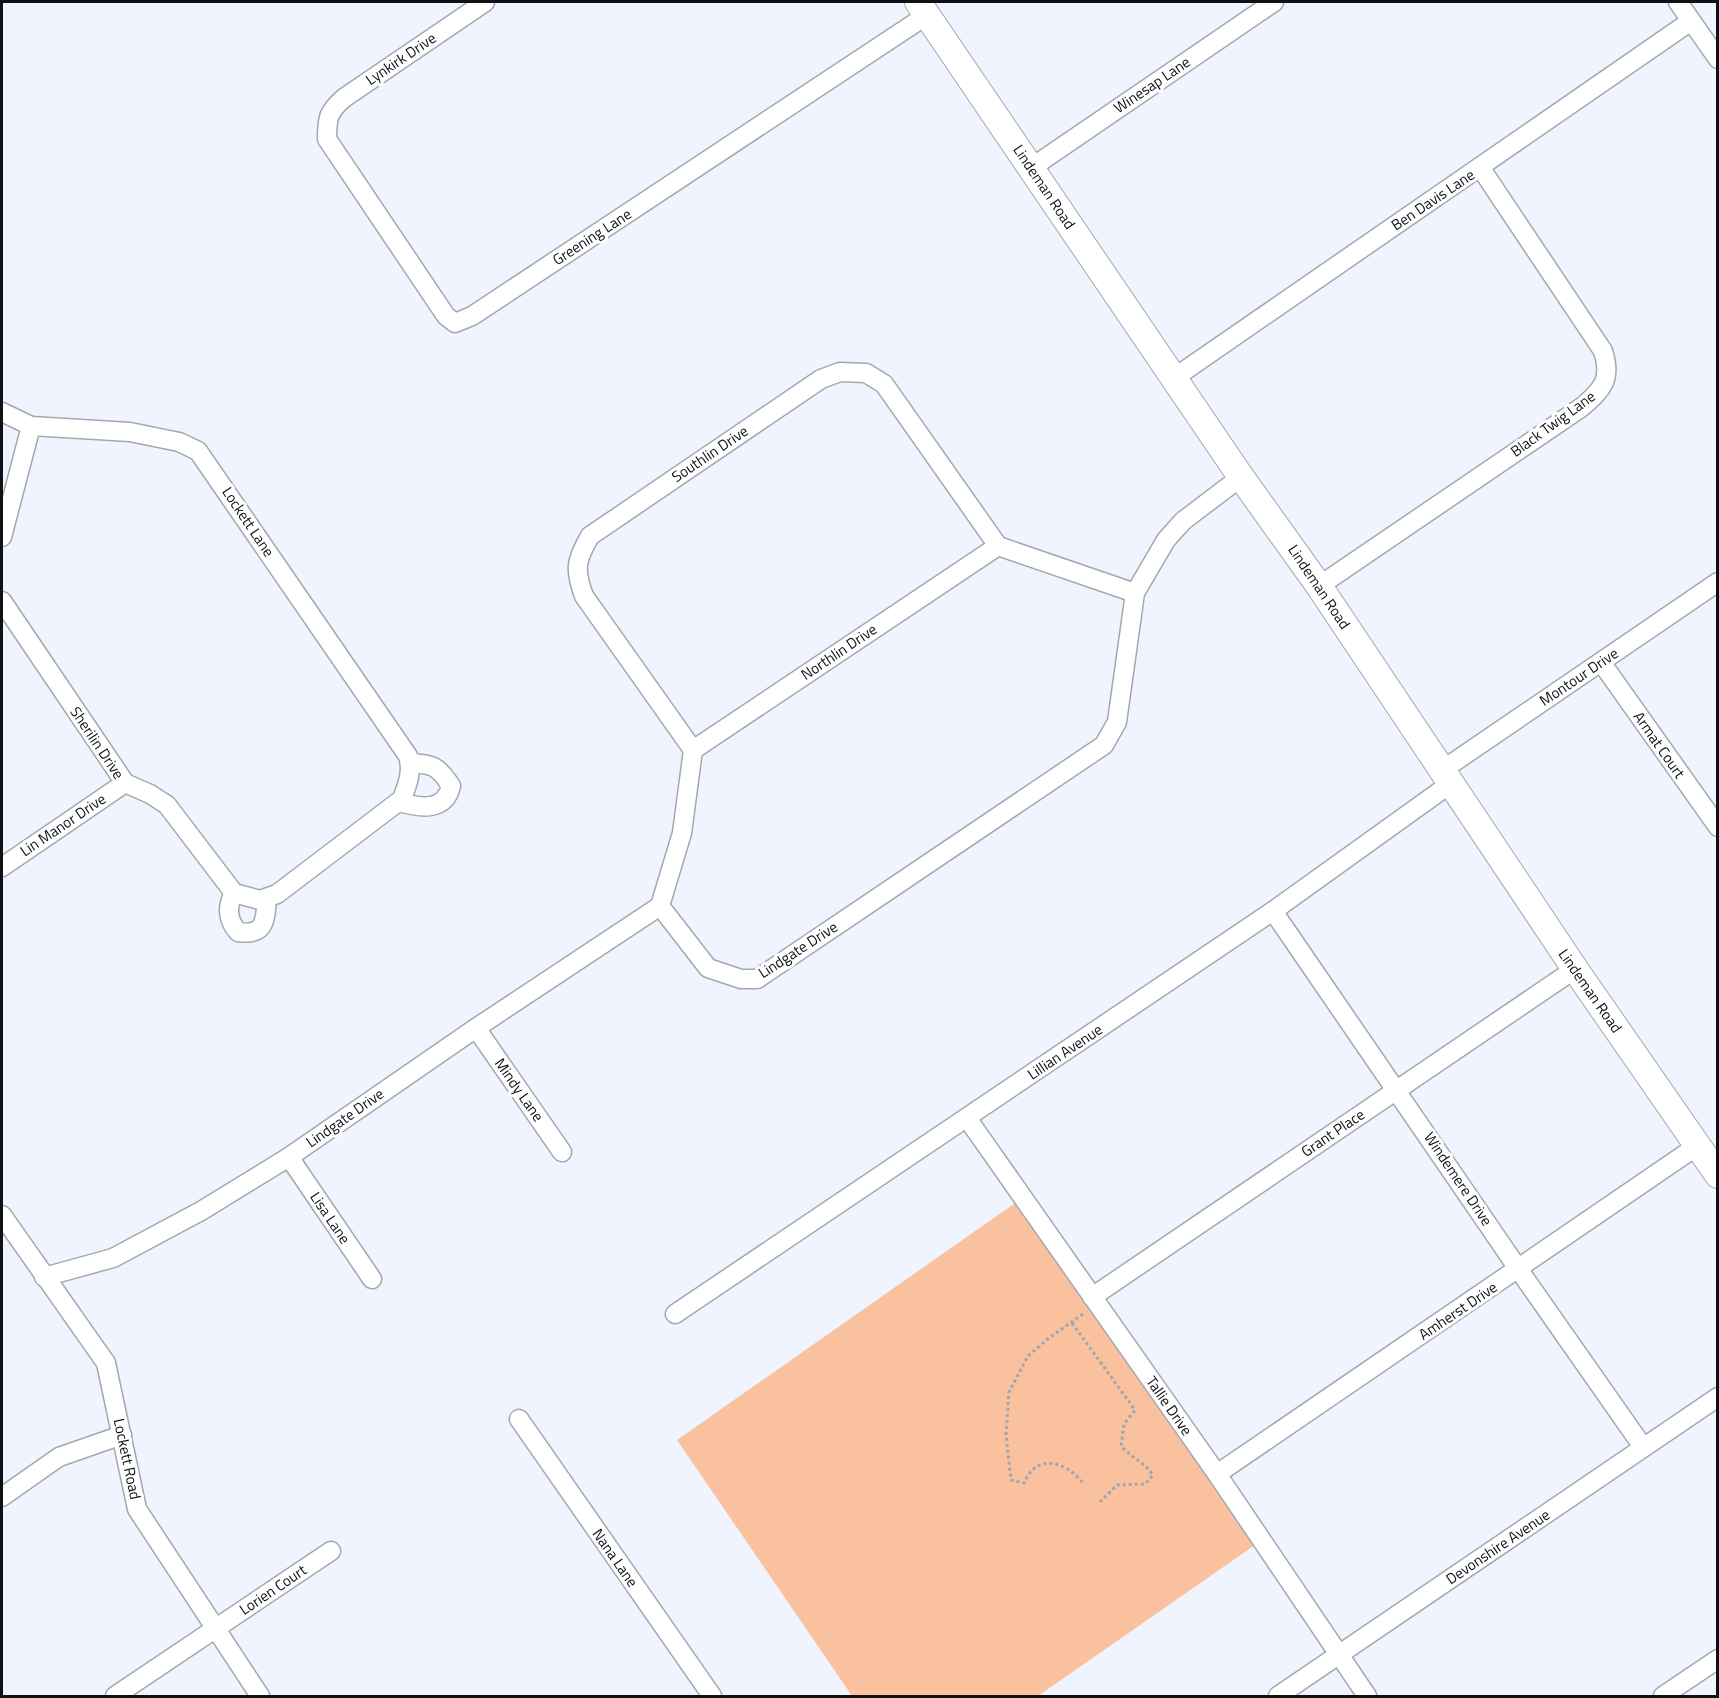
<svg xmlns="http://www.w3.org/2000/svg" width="1719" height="1698" viewBox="0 0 1719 1698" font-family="'Titillium Web',sans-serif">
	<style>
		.green { fill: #fac19f }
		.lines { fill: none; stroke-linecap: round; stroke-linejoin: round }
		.street-casing { stroke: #a3a8b0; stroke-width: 21 }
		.secondary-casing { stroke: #a3a8b0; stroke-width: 28 }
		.path { stroke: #a1a5ac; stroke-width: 3; stroke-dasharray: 3 3; stroke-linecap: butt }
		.street { stroke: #fff; stroke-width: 18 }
		.secondary { stroke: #fff; stroke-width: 26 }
		.labels { text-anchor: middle; stroke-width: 6; stroke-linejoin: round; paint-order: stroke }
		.street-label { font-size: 15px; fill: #0f1114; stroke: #fff }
	</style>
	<rect width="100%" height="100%" fill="#eff4fe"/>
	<!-- green -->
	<path class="green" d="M1018 1201 1255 1545 1038 1696H852L677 1440Z"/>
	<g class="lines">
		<!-- street casing -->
		<g class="street-casing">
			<g id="street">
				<path d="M485 2 344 98C328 112 327 118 327 139L446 316 455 323 472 316 927 15"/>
				<path d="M1678 2 1718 59"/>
				<path d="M1031 168 1274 2"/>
				<path d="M1174 378 1691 21"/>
				<path d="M2 412 31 426 130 432 179 442 198 451 408 756C413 771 407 786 402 799L277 894 260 900 234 893 167 805 150 794 125 783 2 601"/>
				<path d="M2 537 31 426"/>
				<path d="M1319 586 1582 407C1603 389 1612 379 1603 351L1480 167"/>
				<path d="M1601 662 1718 827"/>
				<path d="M693 750 584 596C574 569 576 560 590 536L821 379 840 372 866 373 884 384 998 546"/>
				<path d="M1441 771 1718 582"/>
				<path d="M399 802C420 808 445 812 451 786 438 766 433 764 410 763"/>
				<path d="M2 867 125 783"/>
				<path d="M234 893C226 907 228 921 238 932 266 936 265 920 267 898"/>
				<path d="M660 906 682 833 693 750 998 546 1135 593"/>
				<path d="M1273 911 1519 1270 1643 1447"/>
				<path d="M476 1028 562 1152"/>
				<path d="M967 1118 1217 1474 1367 1696"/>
				<path d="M289 1157 372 1279"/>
				<path d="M2 1215 106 1363 137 1509 260 1696"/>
				<path d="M44 1277 113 1258 201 1211 289 1157 476 1028 660 906 708 968 741 979H757L1104 745 1117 722 1135 593 1166 540 1183 521 1241 477"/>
				<path d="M1092 1297 1575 969"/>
				<path d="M675 1314 1273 911 1450 784"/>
				<path d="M519 1419 712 1696"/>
				<path d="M1217 1474 1697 1146"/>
				<path d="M2 1497 59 1457 122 1435"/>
				<path d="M115 1696 331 1551"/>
				<path d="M1278 1696 1718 1397"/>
				<path d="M1663 1696 1718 1659"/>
			</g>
		</g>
		<!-- secondary casing -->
		<g class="secondary-casing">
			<path id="secondary" d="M918 2 1241 477 1319 586 1575 969 1718 1175"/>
		</g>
		<!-- path -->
		<g class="path">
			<path d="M1083 1314 1049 1338 1028 1356 1009 1392 1006 1435 1011 1480 1024 1483C1026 1479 1029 1473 1032 1470 1050 1455 1071 1468 1083 1483"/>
			<path d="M1072 1323 1135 1410 1124 1424 1121 1446C1131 1457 1145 1463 1153 1475L1145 1484 1117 1485 1100 1502"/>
		</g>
		<!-- street -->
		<use href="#street" class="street"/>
		<!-- secondary -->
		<use href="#secondary" class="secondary"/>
	</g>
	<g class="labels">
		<!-- street labels -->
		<g class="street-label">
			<text transform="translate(401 59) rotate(-34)" y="5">Lynkirk Drive</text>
			<text transform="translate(1152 85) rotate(-34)" y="5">Winesap Lane</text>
			<text transform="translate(1044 187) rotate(56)" y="5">Lindeman Road</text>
			<text transform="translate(1433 200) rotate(-34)" y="5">Ben Davis Lane</text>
			<text transform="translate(592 237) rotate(-33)" y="5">Greening Lane</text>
			<text transform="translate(1553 424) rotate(-36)" y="5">Black Twig Lane</text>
			<text transform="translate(710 454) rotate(-34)" y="5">Southlin Drive</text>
			<text transform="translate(248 522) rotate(56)" y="5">Lockett Lane</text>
			<text transform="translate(1319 587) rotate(56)" y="5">Lindeman Road</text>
			<text transform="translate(839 652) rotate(-34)" y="5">Northlin Drive</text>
			<text transform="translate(1579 677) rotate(-34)" y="5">Montour Drive</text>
			<text transform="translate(97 743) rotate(56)" y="5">Sherilin Drive</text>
			<text transform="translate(1659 745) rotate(55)" y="5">Armat Court</text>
			<text transform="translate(63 825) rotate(-34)" y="5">Lin Manor Drive</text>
			<text transform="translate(798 950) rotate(-33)" y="5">Lindgate Drive</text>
			<text transform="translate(1590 991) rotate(55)" y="5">Lindeman Road</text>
			<text transform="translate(1065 1052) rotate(-34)" y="5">Lillian Avenue</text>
			<text transform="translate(519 1090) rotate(55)" y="5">Mindy Lane</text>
			<text transform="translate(345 1118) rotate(-35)" y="5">Lindgate Drive</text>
			<text transform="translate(1333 1133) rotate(-34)" y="5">Grant Place</text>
			<text transform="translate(1458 1179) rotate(56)" y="5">Windemere Drive</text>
			<text transform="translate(330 1218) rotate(56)" y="5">Lisa Lane</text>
			<text transform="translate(1458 1311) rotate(-34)" y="5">Amherst Drive</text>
			<text transform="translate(1169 1406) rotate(55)" y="5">Tallie Drive</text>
			<text transform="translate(127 1459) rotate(78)" y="5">Lockett Road</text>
			<text transform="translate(1498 1547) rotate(-34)" y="5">Devonshire Avenue</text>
			<text transform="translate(615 1558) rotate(55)" y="5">Nana Lane</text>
			<text transform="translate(273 1590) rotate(-34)" y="5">Lorien Court</text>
		</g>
	</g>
	<!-- border -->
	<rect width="1719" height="1698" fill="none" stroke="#0f1114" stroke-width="6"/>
</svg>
